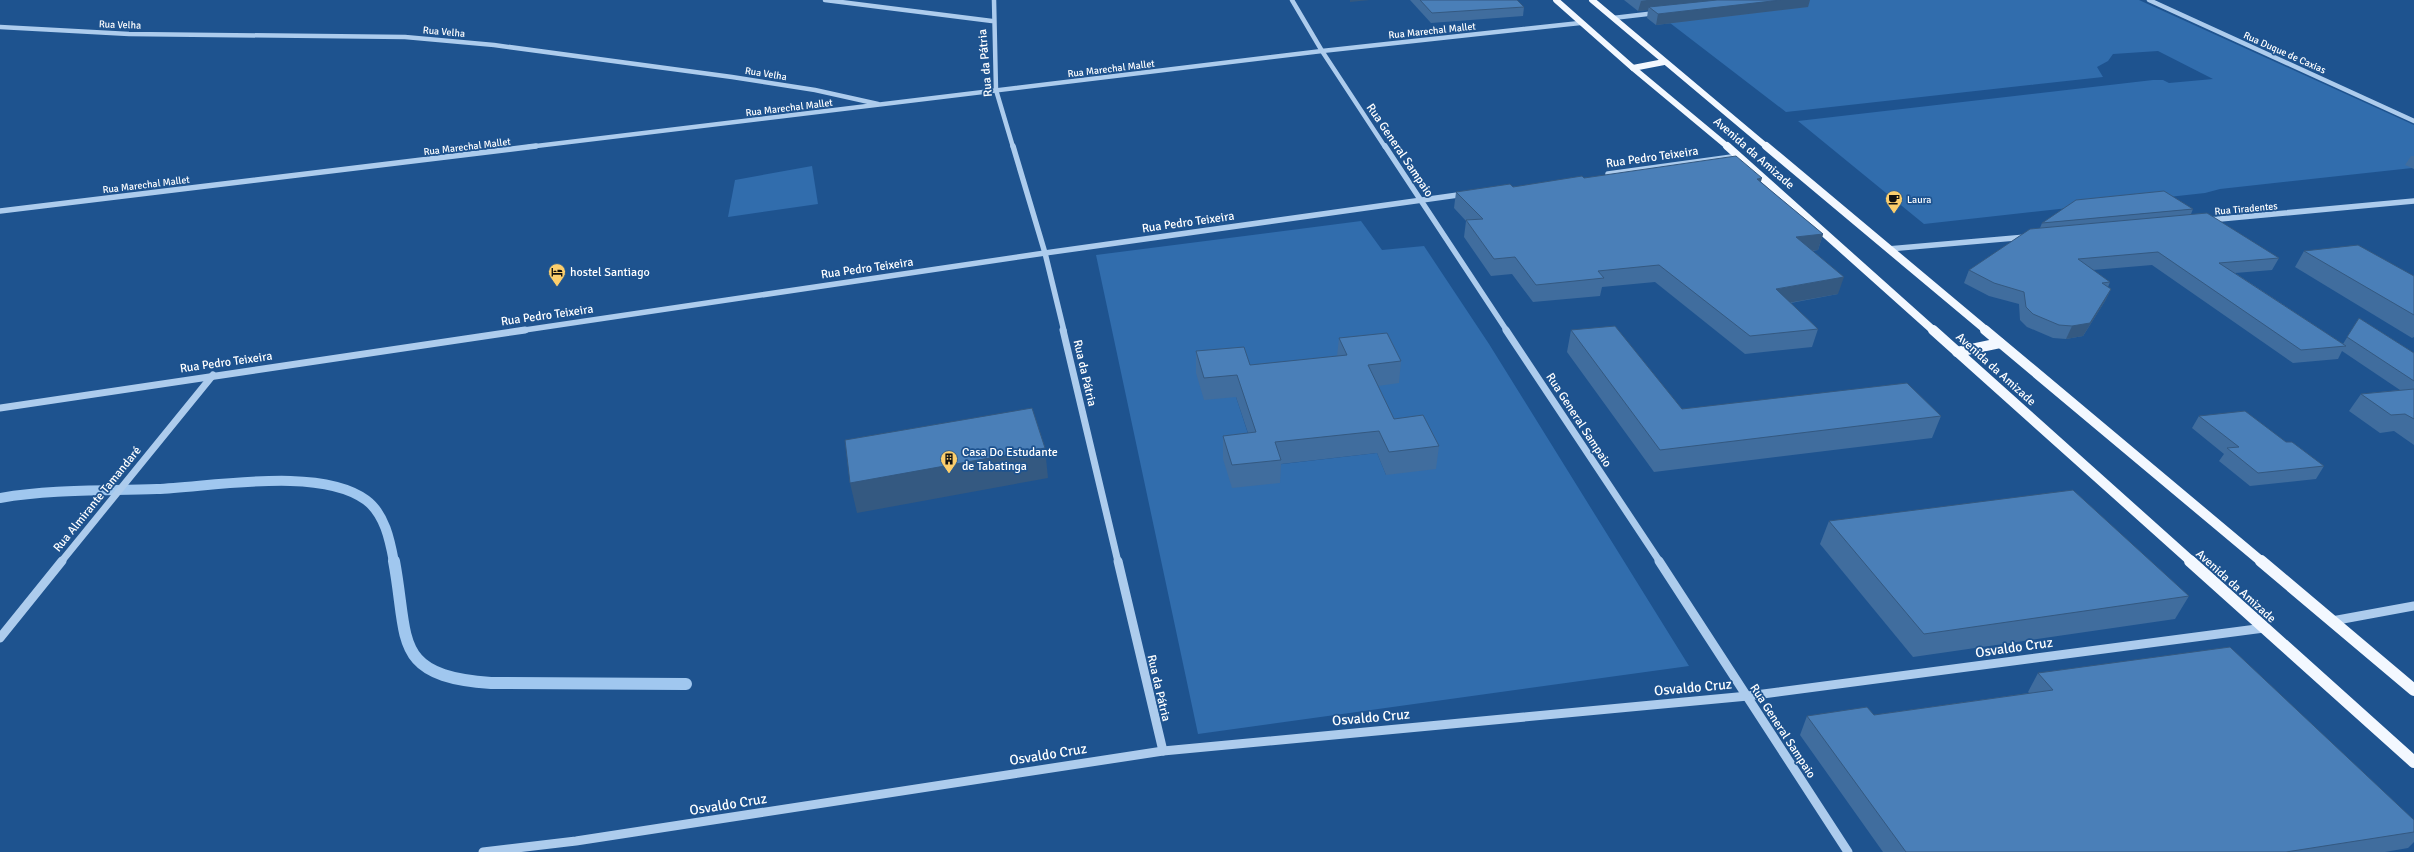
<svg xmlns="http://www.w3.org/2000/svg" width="2414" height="852" viewBox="0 0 2414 852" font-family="Signika,sans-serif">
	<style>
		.green { fill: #316dad; fill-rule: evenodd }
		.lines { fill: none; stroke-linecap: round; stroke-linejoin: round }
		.stream-far1 { stroke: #a0c7ef; stroke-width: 10 }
		.stream { stroke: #a0c7ef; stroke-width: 12 }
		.minor-far3 { stroke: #adcced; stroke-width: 4.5 }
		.minor-far2 { stroke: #adcced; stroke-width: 5.5 }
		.minor-far1 { stroke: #adcced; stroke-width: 7 }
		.minor { stroke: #adcced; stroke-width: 9 }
		.major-far3 { stroke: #f3f8ff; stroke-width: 6 }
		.major-far2 { stroke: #f3f8ff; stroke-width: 8 }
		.major-far1 { stroke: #f3f8ff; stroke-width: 10 }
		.major { stroke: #f3f8ff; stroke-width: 12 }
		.wall { fill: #406d9e }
		.shaded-wall { fill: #345981 }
		.building { fill: #4a7fb8; stroke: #345981 }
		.labels { text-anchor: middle; stroke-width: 3.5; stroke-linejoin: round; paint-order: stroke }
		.far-street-label { font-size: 10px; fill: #fff; stroke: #1e538f }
		.far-poi-label { font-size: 10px; fill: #fff; stroke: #1e538f; text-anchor: start }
		.street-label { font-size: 12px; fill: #fff; stroke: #1e538f }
		.poi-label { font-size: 12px; fill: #fff; stroke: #1e538f; text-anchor: start }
		.near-street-label { font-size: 14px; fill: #fff; stroke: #1e538f }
	</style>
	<rect width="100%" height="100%" fill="#1e538f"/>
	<!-- green -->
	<g class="green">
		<path d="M1806 0H2139L2414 125V164L2412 168 2220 189 2205 193 1924 224 1798 121 2153 80H2163L2169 83 2213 79 2158 51 2113 54 2108 61 2097 67 2103 77 1786 112 1670 23Z"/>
		<path d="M812 166 818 204 728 217 735 180Z"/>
		<path d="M1361 221 1382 250 1424 246 1489 344 1689 666 1198 734 1096 255ZM1366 387 1391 441 1386 475 1377 453 1274 465 1255 455 1236 397Z"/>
	</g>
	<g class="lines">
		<!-- stream-far1 -->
		<path class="stream-far1" d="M0 498C52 489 104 491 157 489 211 487 320 466 366 500 385 514 390 541 394 562"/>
		<!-- stream -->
		<path class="stream" d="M394 561C409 640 391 676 491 683L686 684"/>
		<!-- minor-far3 -->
		<g class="minor-far3">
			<path d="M825 0 992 21"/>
			<path d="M994 0 996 90 1013 147"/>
			<path d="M1292 0 1322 51 1385 147"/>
			<path d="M2149 0 2414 121"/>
			<path d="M1613 18 1656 13"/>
			<path d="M0 27 129 34 405 37 494 45 732 77 815 90 878 104"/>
			<path d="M528 147 1322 51 1580 23"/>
		</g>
		<!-- minor-far2 -->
		<g class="minor-far2">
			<path d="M1013 146 1045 253 1064 331"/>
			<path d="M1385 146 1507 331"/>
			<path d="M1608 174 1739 156"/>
			<path d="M0 211 536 146"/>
			<path d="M2209 220 2414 201"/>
			<path d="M1888 249 2026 237"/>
			<path d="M518 331 1045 253 1465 194"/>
		</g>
		<!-- minor-far1 -->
		<g class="minor-far1">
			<path d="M1063 330 1118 562"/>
			<path d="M1506 330 1660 562"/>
			<path d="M0 408 525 330"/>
			<path d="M61 562 213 375"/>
		</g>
		<!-- minor -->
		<g class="minor">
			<path d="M1118 561 1163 751"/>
			<path d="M1659 561 1848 852"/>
			<path d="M2332 621 2414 606"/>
			<path d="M0 638 62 561"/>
			<path d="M483 852 576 841 1163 751 1748 696 2264 628"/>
		</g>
		<!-- major-far3 -->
		<g class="major-far3">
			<path d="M1556 0 1633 68 1728 147"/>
			<path d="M1592 0 1767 147"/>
			<path d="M1633 68 1664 62"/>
		</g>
		<!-- major-far2 -->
		<g class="major-far2">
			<path d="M1727 146 1934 331"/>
			<path d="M1766 146 1987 331"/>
		</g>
		<!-- major-far1 -->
		<g class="major-far1">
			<path d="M1933 330 2192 562"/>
			<path d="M1985 330 2262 562"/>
			<path d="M1957 352 2000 343"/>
		</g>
		<!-- major -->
		<g class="major">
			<path d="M2190 561 2414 762"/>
			<path d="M2261 561 2414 690"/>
		</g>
	</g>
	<!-- wall -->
	<g class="wall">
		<path d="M1410 0H1517L1524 7 1523 16 1431 23Z"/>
		<path d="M1624 0H1810L1808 7 1656 25 1647 18 1648 10 1638 11Z"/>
		<path d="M2411 156H2414V169L2405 165Z"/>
		<path d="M1584 178 1760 182 1823 234 1818 250 1813 251 1838 294 1791 303 1818 329 1812 347 1745 354 1655 282 1602 287 1600 296 1533 302 1512 274 1491 276 1464 237 1466 221 1454 208 1456 192 1513 187Z"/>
		<path d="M2193 209 2191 214 2279 258 2272 270 2235 273 2343 344 2359 318 2414 353V445L2394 431 2380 433 2349 411 2361 394 2400 390 2342 351 2338 359 2293 363 2152 265 2093 270 2110 282 2108 287 2111 289 2105 301 2083 336 2066 339 2053 338 2027 327 2020 320 2019 304 1989 296 1964 283 1969 270 2040 228 2042 223Z"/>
		<path d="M2304 251 2414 276V337L2412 338 2295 267Z"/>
		<path d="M1571 330 1682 409 1941 416 1932 438 1654 472 1567 352Z"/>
		<path d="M1339 338 1401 361 1399 383 1378 386 1394 419 1439 446 1436 469 1386 475 1377 453 1281 464 1280 483 1232 488 1223 459V436L1248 433 1236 397 1204 400 1196 373V351L1250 365 1337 356Z"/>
		<path d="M2199 416 2286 442 2324 466 2316 479 2250 486 2219 461 2224 454 2192 428Z"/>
		<path d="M1829 521 2189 596 2175 619 1913 657 1820 544Z"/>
		<path d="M2038 673 2414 820V842L2408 848 2385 852H1883L1800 735 1807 716 1874 715 2029 693 2028 692Z"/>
	</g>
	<!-- shaded-wall -->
	<g class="shaded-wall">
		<path d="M1350 0H1370L1350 2Z"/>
		<path d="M1647 0H1743L1649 7 1648 10 1638 11 1641 1Z"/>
		<path d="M1781 0H1810L1808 7 1656 25 1658 14Z"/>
		<path d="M1762 178 1757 195V179Z"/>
		<path d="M1823 234 1818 250 1791 253 1796 237Z"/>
		<path d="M1844 277 1838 294 1771 306 1776 289Z"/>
		<path d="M2111 289 2105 301 2083 336 2066 339 2072 326Z"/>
		<path d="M1045 448 1048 478 857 513 850 483Z"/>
	</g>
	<!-- building -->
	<g class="building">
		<path d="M1420 0H1517L1524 7 1432 13Z"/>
		<path d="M1717 0H1781L1658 14 1649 7Z"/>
		<path d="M1736 156 1762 178 1757 179 1823 234 1796 237 1844 277 1776 289 1818 329 1750 336 1659 265 1598 271 1604 278 1536 285 1515 257 1494 259 1466 220 1483 219 1456 192 1510 184 1513 187 1582 176 1584 178Z"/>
		<path d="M2164 191 2193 209 2042 223 2076 200Z"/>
		<path d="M2207 213 2279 258 2219 263 2346 346 2301 350 2158 252 2078 259 2110 282 2102 283 2111 289 2090 323 2072 326 2059 325 2033 314 2026 307 2024 292 1994 283 1969 270 2030 229Z"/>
		<path d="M2358 245 2414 276V315L2304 251Z"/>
		<path d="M2359 318 2414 353V381L2347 337Z"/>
		<path d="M1615 326 1682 409 1907 383 1941 416 1660 450 1571 330Z"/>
		<path d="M1387 333 1401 361 1368 365 1394 419 1423 415 1439 446 1389 452 1379 431 1275 442 1281 460 1232 465 1223 436 1256 432 1237 375 1204 378 1196 351 1244 347 1250 365 1347 355 1339 338Z"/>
		<path d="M2414 389V419L2405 414 2391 415 2361 394Z"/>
		<path d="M1032 408 1045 448 850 483 845 440Z"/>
		<path d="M2245 411 2286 442H2292L2324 466 2258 473 2227 448 2239 447 2199 416Z"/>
		<path d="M2073 490 2189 596 1924 634 1829 521Z"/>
		<path d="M2230 647 2414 820V832L2286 852H1906L1807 716 1867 707 1874 715 2053 690 2038 673Z"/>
	</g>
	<!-- icons -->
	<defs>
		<g id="cafe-pin" transform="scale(0.9)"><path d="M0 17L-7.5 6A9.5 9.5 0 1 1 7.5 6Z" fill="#fcce6c" stroke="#1e538f"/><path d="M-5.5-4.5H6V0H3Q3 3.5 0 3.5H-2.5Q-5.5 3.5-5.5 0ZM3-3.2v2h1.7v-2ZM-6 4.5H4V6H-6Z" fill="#111"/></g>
		<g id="hotel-pin" transform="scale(0.9)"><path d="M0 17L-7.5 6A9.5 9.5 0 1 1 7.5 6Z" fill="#fcce6c" stroke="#1e538f"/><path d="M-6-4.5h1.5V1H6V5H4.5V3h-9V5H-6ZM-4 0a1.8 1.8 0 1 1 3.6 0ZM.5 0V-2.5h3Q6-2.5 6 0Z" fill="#111"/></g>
		<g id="building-pin" transform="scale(0.9)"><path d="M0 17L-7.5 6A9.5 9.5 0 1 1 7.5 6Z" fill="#fcce6c" stroke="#1e538f"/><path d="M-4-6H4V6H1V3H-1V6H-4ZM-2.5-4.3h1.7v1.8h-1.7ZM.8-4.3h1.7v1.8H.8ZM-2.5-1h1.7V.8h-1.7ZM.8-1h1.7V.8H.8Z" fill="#111"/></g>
	</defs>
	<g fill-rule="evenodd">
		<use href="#cafe-pin" x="1894" y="199"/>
		<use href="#hotel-pin" x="557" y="272"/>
		<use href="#building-pin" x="949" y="459"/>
	</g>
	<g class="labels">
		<!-- far-street labels -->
		<g class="far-street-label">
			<text transform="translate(120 24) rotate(2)" y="4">Rua Velha</text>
			<text transform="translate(1432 30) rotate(-6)" y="4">Rua Marechal Mallet</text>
			<text transform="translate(444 31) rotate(5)" y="4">Rua Velha</text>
			<text transform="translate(2285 52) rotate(24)" y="4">Rua Duque de Caxias</text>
			<text transform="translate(1111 68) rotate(-7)" y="4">Rua Marechal Mallet</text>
			<text transform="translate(766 73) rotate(9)" y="4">Rua Velha</text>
			<text transform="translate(789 107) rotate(-7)" y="4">Rua Marechal Mallet</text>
			<text transform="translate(467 146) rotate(-7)" y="4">Rua Marechal Mallet</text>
			<text transform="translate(146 184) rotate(-7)" y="4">Rua Marechal Mallet</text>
			<text transform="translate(2246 208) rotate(-5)" y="4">Rua Tiradentes</text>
		</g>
		<!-- far-poi labels -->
		<g class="far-poi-label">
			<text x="1907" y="203">Laura</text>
		</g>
		<!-- street labels -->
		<g class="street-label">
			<text transform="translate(985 63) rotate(-95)" y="4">Rua da Pátria</text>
			<text transform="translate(1400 150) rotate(56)" y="4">Rua General Sampaio</text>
			<text transform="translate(1754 153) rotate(41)" y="4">Avenida da Amizade</text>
			<text transform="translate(1652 157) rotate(-8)" y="4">Rua Pedro Teixeira</text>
			<text transform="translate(1188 222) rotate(-8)" y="4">Rua Pedro Teixeira</text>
			<text transform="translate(867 268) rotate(-8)" y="4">Rua Pedro Teixeira</text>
			<text transform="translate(547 315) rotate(-8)" y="4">Rua Pedro Teixeira</text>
			<text transform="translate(226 362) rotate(-8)" y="4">Rua Pedro Teixeira</text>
			<text transform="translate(1996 369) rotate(42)" y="4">Avenida da Amizade</text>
			<text transform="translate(1085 373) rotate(77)" y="4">Rua da Pátria</text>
			<text transform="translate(1579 420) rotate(57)" y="4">Rua General Sampaio</text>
			<text transform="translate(97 499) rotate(-51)" y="4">Rua Almirante Tamandaré</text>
			<text transform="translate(2236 586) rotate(42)" y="4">Avenida da Amizade</text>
			<text transform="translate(1159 688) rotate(77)" y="4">Rua da Pátria</text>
			<text transform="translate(1783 731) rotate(57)" y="4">Rua General Sampaio</text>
		</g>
		<!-- poi labels -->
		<g class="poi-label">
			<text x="570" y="276">hostel Santiago</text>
			<text x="962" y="456">Casa Do Estudante<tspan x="962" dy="14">de Tabatinga</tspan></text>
		</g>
		<!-- near-street labels -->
		<g class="near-street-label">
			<text transform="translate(2014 647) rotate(-8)" y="5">Osvaldo Cruz</text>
			<text transform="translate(1693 687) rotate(-5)" y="5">Osvaldo Cruz</text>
			<text transform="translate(1371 717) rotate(-5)" y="5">Osvaldo Cruz</text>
			<text transform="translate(1048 754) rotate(-9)" y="5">Osvaldo Cruz</text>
			<text transform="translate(728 804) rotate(-9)" y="5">Osvaldo Cruz</text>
		</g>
	</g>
</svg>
